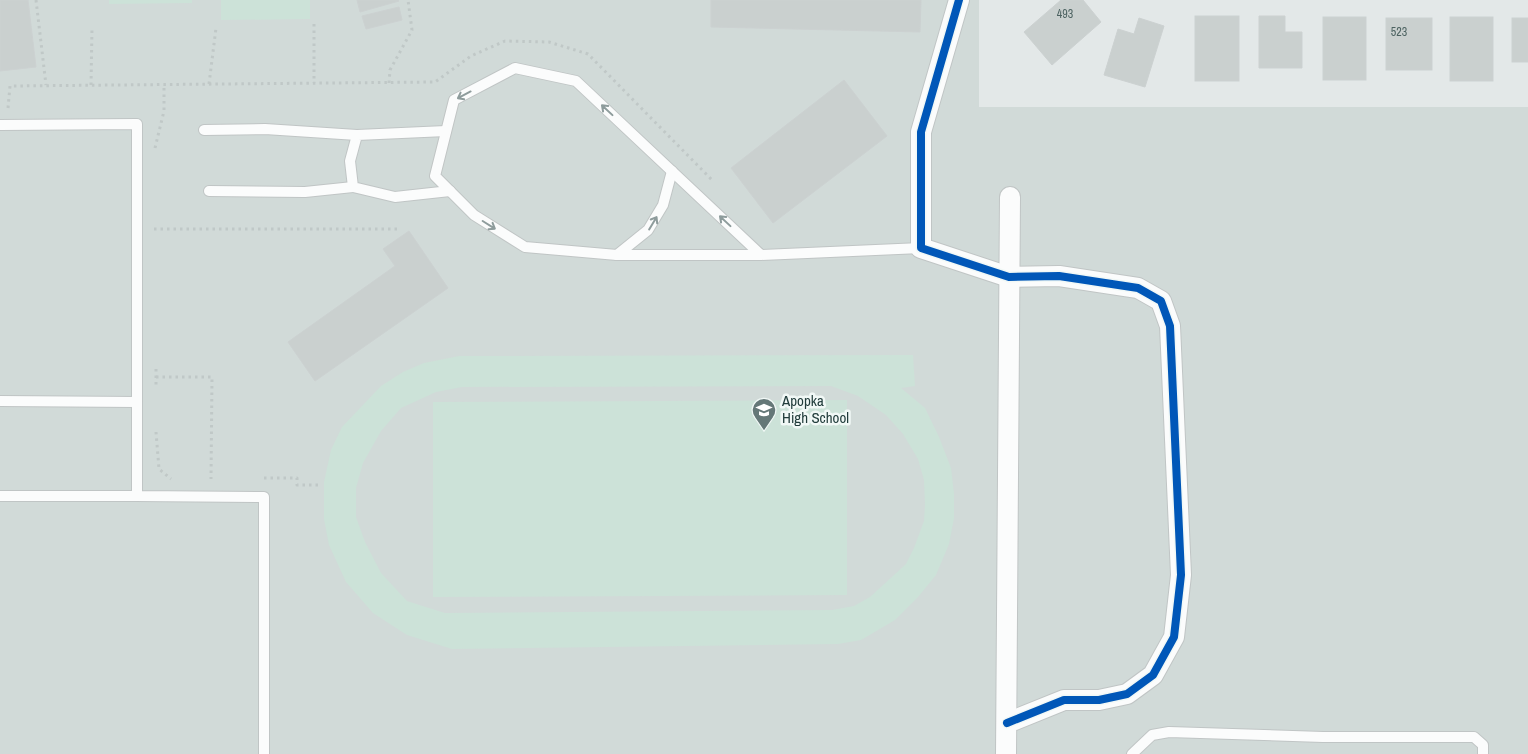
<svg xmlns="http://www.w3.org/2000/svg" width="1528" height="754" viewBox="0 0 1528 754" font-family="'Archivo Narrow',sans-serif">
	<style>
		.built { fill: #d1dad8 }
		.green { fill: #cce2d8; fill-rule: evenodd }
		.building { fill: #cad0cf; stroke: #ccd1d1 }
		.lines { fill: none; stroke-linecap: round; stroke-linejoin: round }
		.lane-casing { stroke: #c0c5c5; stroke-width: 12 }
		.street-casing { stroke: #c0c5c5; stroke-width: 22 }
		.path { stroke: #c0c8c7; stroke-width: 3; stroke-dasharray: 2.5 4; stroke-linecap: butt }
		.lane { stroke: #fbfcfc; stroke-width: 10 }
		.street { stroke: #fbfcfc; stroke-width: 20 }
		.cycleway-casing { stroke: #f1f8f6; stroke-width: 11 }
		.cycleway { stroke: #0057b8; stroke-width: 8 }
		.oneway { stroke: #8e9c9c }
		.labels { text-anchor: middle; stroke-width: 5; stroke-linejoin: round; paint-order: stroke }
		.number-label { font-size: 12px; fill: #4c6261 }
		.poi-label { font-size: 15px; fill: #213c3b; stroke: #f1f8f6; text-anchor: start }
	</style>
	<rect width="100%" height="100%" fill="#e3e8e8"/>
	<!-- built -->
	<path class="built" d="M0 0H979V107H1528V754H0Z"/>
	<!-- green -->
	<g class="green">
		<path d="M109 0H192V3L109 4Z"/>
		<path d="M221 0H310V19L221 20Z"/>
		<path d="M913 355 915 386 901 388 925 408 939 437 951 468 954 494V518L949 544 936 575 918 597 895 620 861 640 838 644 452 649 407 635 373 613 346 582 329 545 324 519V482L331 450 342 427 381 386 403 372 424 363 459 356ZM831 386 858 396 886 415 903 434 918 459 924 480 925 505 924 521 914 548 906 564 870 597 854 606 832 610 445 613 407 601 381 573 365 542 356 517V488L363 463 381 431 401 408 436 392 462 387Z"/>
		<path d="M847 400V595L433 597V402Z"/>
	</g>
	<!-- building -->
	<g class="building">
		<path d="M0 0H28L36 67 0 71Z"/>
		<path d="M357 0H398L399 1 360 12Z"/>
		<path d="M711 0H921L920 32 711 27Z"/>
		<path d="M1061 0H1083L1101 22 1052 65 1024 32Z"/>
		<path d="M399 7 402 20 366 29 362 16Z"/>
		<rect x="1195" y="16" width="44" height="65"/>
		<path d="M1259 16H1285V32H1302V68H1259Z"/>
		<rect x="1323" y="17" width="43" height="63"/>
		<rect x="1450" y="17" width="43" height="64"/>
		<path d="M1139 18 1164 26 1145 87 1104 75 1118 29 1134 34Z"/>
		<rect x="1386" y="18" width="46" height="52"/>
		<rect x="1512" y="18" width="16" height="44"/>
		<path d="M844 80 887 136 773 223 731 168Z"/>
		<path d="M409 231 448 288 315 381 288 342 395 266 383 249Z"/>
	</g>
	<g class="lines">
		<!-- lane casing -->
		<g class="lane-casing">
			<g id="lane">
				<path d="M0 125 137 124V496L264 497V754"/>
				<path d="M204 130 265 129 357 135"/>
				<path d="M446 131 357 135 350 161 353 187 395 197 450 191"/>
				<path d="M209 191 305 192 353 187"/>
				<path d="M617 255 648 230 663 205 672 171"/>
				<path d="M761 255 576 81 515 68 454 100 435 176 474 215 525 247 617 255H761L921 248"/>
				<path d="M0 401 137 402"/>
				<path d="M0 496H137"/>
				<path d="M1132 754 1152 735 1169 732 1323 737H1474L1483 745V754"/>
			</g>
		</g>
		<!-- street casing -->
		<g class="street-casing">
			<g id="street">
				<path d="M959 0 921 132V248L1009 277 1059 276 1138 288 1161 301 1170 326 1181 575 1174 637 1153 675 1127 694 1099 700H1064L1007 723"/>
				<path d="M1006 754 1010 197"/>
			</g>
		</g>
		<!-- path -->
		<g class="path">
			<path d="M36 0 46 85"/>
			<path d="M314 24V83"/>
			<path d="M389 83 390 70 412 30 408 0"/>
			<path d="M209 84 216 28"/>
			<path d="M91 85 92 28"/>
			<path d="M8 108 10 86 435 82 471 56 505 41 549 42 588 54 713 181"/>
			<path d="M155 148 164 111V85"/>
			<path d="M154 229H398"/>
			<path d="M156 369V385"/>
			<path d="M156 377H212L211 479"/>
			<path d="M156 432 159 469 171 479"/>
			<path d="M264 478H297V485H319"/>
		</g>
		<!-- lane -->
		<use href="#lane" class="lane"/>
		<!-- street -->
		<use href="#street" class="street"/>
		<!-- cycleway casing -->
		<g class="cycleway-casing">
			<path id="cycleway" d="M959 0 921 132V248L1009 277 1059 276 1138 288 1161 301 1170 326 1181 575 1174 637 1153 675 1127 694 1099 700H1064L1007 723"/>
		</g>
		<!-- cycleway -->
		<use href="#cycleway" class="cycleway"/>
	</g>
	<!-- one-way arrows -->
	<defs><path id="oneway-shaft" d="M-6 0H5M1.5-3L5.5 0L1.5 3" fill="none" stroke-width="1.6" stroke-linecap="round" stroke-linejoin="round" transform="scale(1.25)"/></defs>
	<g class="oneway">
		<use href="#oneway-shaft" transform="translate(464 95) rotate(152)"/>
		<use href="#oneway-shaft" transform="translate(607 110) rotate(-137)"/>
		<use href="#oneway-shaft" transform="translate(725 221) rotate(-137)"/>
		<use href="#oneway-shaft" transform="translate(653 223) rotate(-59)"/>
		<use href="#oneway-shaft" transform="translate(489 225) rotate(32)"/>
	</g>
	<!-- icons -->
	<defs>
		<g id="school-pin" transform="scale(1.25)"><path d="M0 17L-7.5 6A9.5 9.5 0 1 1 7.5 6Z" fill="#657878" stroke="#f1f8f6"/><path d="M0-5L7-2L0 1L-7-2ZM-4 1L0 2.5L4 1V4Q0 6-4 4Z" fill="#fff"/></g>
	</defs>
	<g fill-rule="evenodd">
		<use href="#school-pin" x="764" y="410"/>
	</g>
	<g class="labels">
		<!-- number labels -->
		<g class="number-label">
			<text x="1065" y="18">493</text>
			<text x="1399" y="36">523</text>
		</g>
		<!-- poi labels -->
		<g class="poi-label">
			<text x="782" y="406">Apopka<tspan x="782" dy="17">High School</tspan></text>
		</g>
	</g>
</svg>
